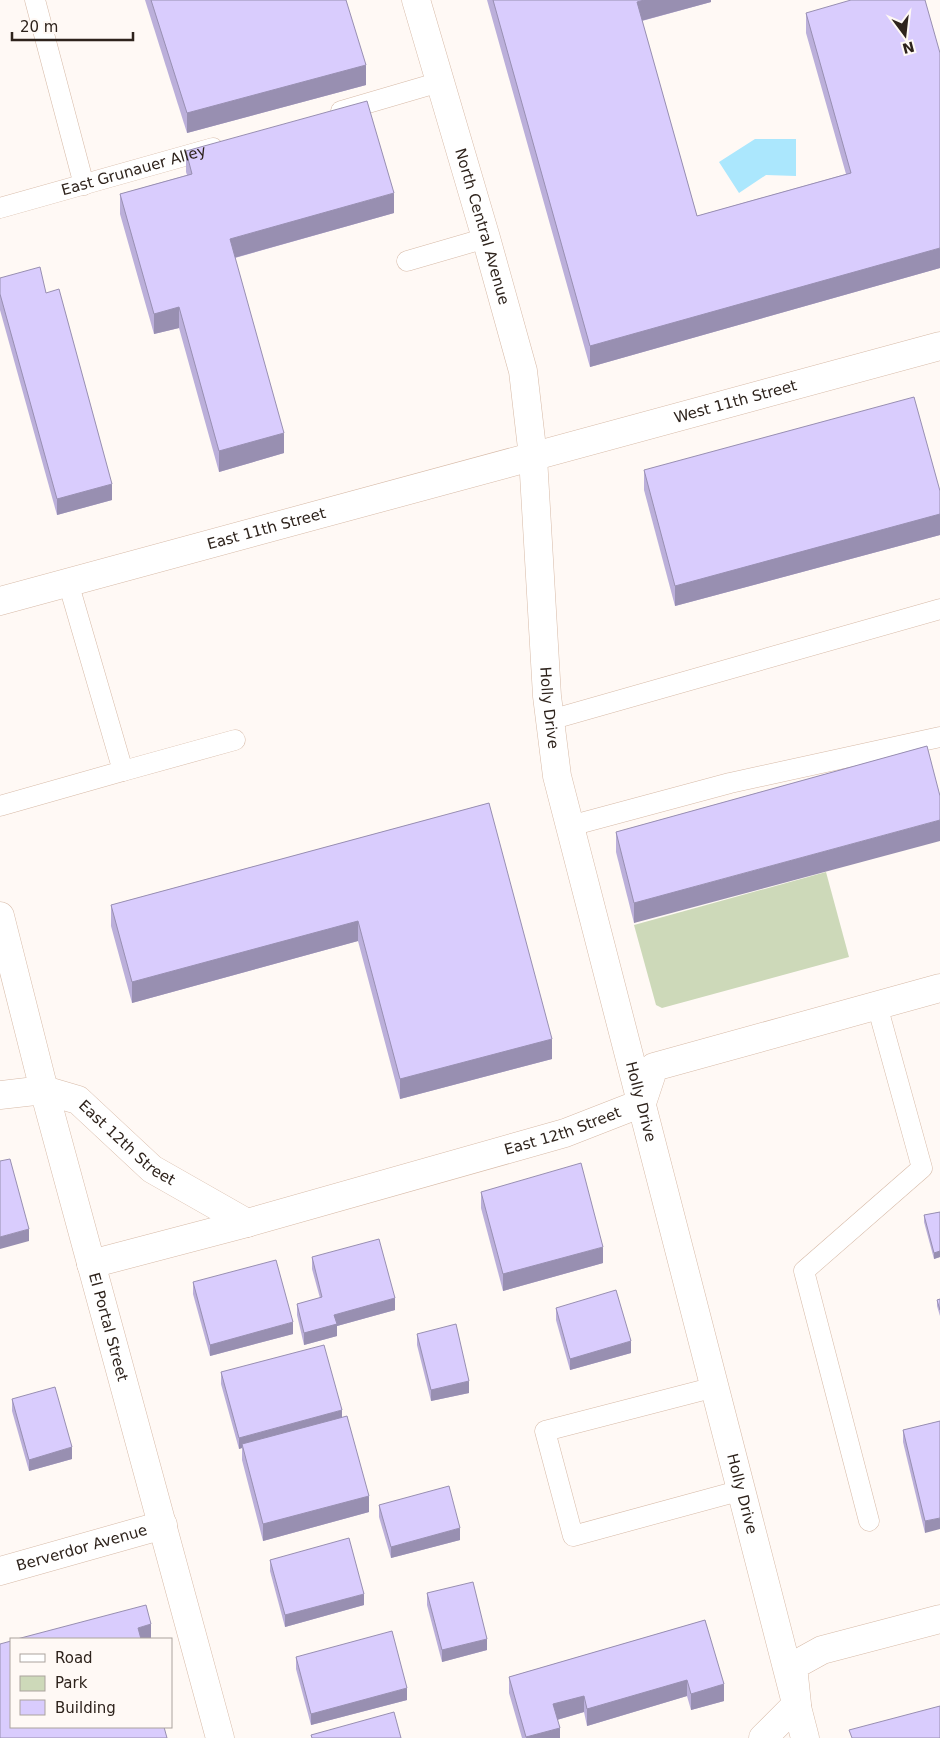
<svg xmlns="http://www.w3.org/2000/svg" width="940" height="1738" viewBox="0 0 940 1738" font-family="'DejaVu Sans',sans-serif">
	<style>
		.green { fill: #cdd9b9 }
		.water { fill: #abe7fd }
		.lines { fill: none; stroke-linecap: round; stroke-linejoin: round }
		.lane-casing { stroke: #d7baa7; stroke-width: 21 }
		.street-casing { stroke: #d7baa7; stroke-width: 29 }
		.secondary-casing { stroke: #d7baa7; stroke-width: 29 }
		.primary-casing { stroke: #d7baa7; stroke-width: 29 }
		.lane { stroke: #fff; stroke-width: 20 }
		.street { stroke: #fff; stroke-width: 28 }
		.secondary { stroke: #fff; stroke-width: 28 }
		.primary { stroke: #fff; stroke-width: 28 }
		.wall { fill: #bbafda }
		.shaded-wall { fill: #988fb1 }
		.building { fill: #d9ccfd; stroke: #988fb1 }
		.labels { text-anchor: middle; stroke-width: 4.5; stroke-linejoin: round; paint-order: stroke }
		.street-label { font-size: 15px; fill: #2e231c; stroke: #fff9f5 }
	</style>
	<rect width="100%" height="100%" fill="#fff9f5"/>
	<!-- green -->
	<path class="green" d="M826 872 849 957 662 1008 656 1005 634 925Z"/>
	<!-- water -->
	<path class="water" d="M755 139H796V176L766 175 739 193 719 162Z"/>
	<g class="lines">
		<!-- lane casing -->
		<g class="lane-casing">
			<g id="lane">
				<path d="M35 0 84 185"/>
				<path d="M341 111 440 82"/>
				<path id="s1" d="M0 208 213 148"/>
				<path d="M407 261 486 238"/>
				<path d="M550 720 940 609"/>
				<path d="M123 771 235 740"/>
				<path d="M0 806 123 771 68 582"/>
				<path d="M570 826 730 783 940 737"/>
				<path d="M715 1387 545 1431 573 1536 742 1490"/>
				<path d="M869 1521 804 1271 922 1168 877 1005"/>
			</g>
		</g>
		<!-- street casing -->
		<g class="street-casing">
			<g id="street">
				<path id="s2" d="M0 916 44 1090 220 1738"/>
				<path id="s3" d="M0 1095 44 1090 78 1100 152 1169 247 1223"/>
				<path id="s4" d="M91 1264 247 1223 565 1133 642 1103 654 1067 940 988"/>
				<path id="s5" d="M0 1571 163 1525"/>
				<path d="M763 1738 797 1704 793 1666 822 1650 940 1619"/>
			</g>
		</g>
		<!-- secondary casing -->
		<g class="secondary-casing">
			<g id="secondary">
				<path id="s6" d="M416 0 486 238 523 371 533 457 547 696 557 776 805 1738"/>
			</g>
		</g>
		<!-- primary casing -->
		<g class="primary-casing">
			<g id="primary">
				<path id="s7" d="M0 601 940 346"/>
			</g>
		</g>
		<!-- lane -->
		<use href="#lane" class="lane"/>
		<!-- street -->
		<use href="#street" class="street"/>
		<!-- secondary -->
		<use href="#secondary" class="secondary"/>
		<!-- primary -->
		<use href="#primary" class="primary"/>
	</g>
	<!-- wall -->
	<g class="wall">
		<path d="M145 0H346L366 85 187 133Z"/>
		<path d="M487 0H711V2L642 21 697 216 846 174 806 33V13L940 268 590 367Z"/>
		<path d="M186 151 394 213 235 258 284 453 219 472 179 328 154 334 120 214V194L187 175 186 172Z"/>
		<path d="M0 278 46 293 112 500 57 515 0 310Z"/>
		<path d="M644 470 940 491V535L675 606 644 490Z"/>
		<path d="M927 746 634 923 616 852V832Z"/>
		<path d="M489 803 552 1059 400 1099 358 941 132 1003 111 926V905Z"/>
		<path d="M481 1192 603 1263 503 1291 481 1208Z"/>
		<path d="M940 1212V1257L934 1259 924 1222V1215Z"/>
		<path d="M312 1257 395 1310 337 1326V1336L304 1345 297 1315V1304L320 1298 312 1269Z"/>
		<path d="M193 1282 293 1334 210 1356 193 1294Z"/>
		<path d="M940 1299V1316L937 1306V1300Z"/>
		<path d="M556 1308 631 1353 570 1370 556 1320Z"/>
		<path d="M417 1334 469 1393 431 1401 417 1345Z"/>
		<path d="M221 1372 342 1417 369 1512 263 1541 242 1460V1448L239 1449 221 1384Z"/>
		<path d="M12 1399 72 1459 29 1471 12 1411Z"/>
		<path d="M940 1421 925 1533 903 1442V1430Z"/>
		<path d="M379 1505 460 1540 391 1558 379 1517Z"/>
		<path d="M270 1560 364 1605 285 1627 270 1571Z"/>
		<path d="M427 1593 487 1650 442 1662 427 1605Z"/>
		<path d="M705 1620 724 1701 691 1710 687 1696 587 1726 584 1712 557 1720 560 1738H522L509 1693V1677Z"/>
		<path d="M296 1657 407 1700 311 1725 296 1669Z"/>
	</g>
	<!-- shaded-wall -->
	<g class="shaded-wall">
		<path d="M644 0H711V2L637 22V2Z"/>
		<path d="M366 65V85L187 133V113Z"/>
		<path d="M394 193V213L230 259V239Z"/>
		<path d="M940 248V268L590 367V346Z"/>
		<path d="M179 307V328L154 334V314Z"/>
		<path d="M284 433V453L219 472V451Z"/>
		<path d="M112 484V500L57 515V499Z"/>
		<path d="M940 514V535L675 606V586Z"/>
		<path d="M940 820V841L634 923V903Z"/>
		<path d="M358 921V941L132 1003V982Z"/>
		<path d="M552 1039V1059L400 1099V1079Z"/>
		<path d="M29 1229V1241L0 1249V1237Z"/>
		<path d="M603 1247V1263L503 1291V1274Z"/>
		<path d="M940 1251V1257L934 1259V1253Z"/>
		<path d="M395 1298V1310L337 1326V1336L304 1345V1333L334 1315Z"/>
		<path d="M293 1322V1334L210 1356V1345Z"/>
		<path d="M631 1341V1353L570 1370V1359Z"/>
		<path d="M469 1381V1393L431 1401V1390Z"/>
		<path d="M342 1410V1422L242 1444V1448L239 1449V1438Z"/>
		<path d="M72 1447V1459L29 1471V1460Z"/>
		<path d="M369 1496V1512L263 1541V1524Z"/>
		<path d="M940 1518V1529L925 1533V1521Z"/>
		<path d="M460 1528V1540L391 1558V1547Z"/>
		<path d="M364 1594V1605L285 1627V1615Z"/>
		<path d="M151 1624V1639H138V1628Z"/>
		<path d="M487 1639V1650L442 1662V1650Z"/>
		<path d="M687 1680V1696L587 1726V1709Z"/>
		<path d="M724 1684V1701L691 1710V1694Z"/>
		<path d="M407 1688V1700L311 1725V1714Z"/>
		<path d="M584 1696V1712L553 1721V1704Z"/>
		<path d="M560 1728V1738H526V1737Z"/>
	</g>
	<!-- building -->
	<g class="building">
		<path d="M151 0H346L366 65 187 113Z"/>
		<path d="M493 0H644L637 2 697 216 851 173 806 13 851 0H925L940 53V248L590 346Z"/>
		<path d="M367 101 394 193 230 239 284 433 219 451 179 307 154 314 120 194 192 174 186 151Z"/>
		<path d="M40 267 46 293 59 289 112 484 57 499 0 294V278Z"/>
		<path d="M914 397 940 491V514L675 586 644 470Z"/>
		<path d="M927 746 940 796V820L634 903 616 832Z"/>
		<path d="M489 803 552 1039 400 1079 358 921 132 982 111 905Z"/>
		<path d="M10 1159 29 1229 0 1237V1161Z"/>
		<path d="M581 1163 603 1247 503 1274 481 1192Z"/>
		<path d="M940 1212V1251L934 1253 924 1215Z"/>
		<path d="M379 1239 395 1298 334 1315 337 1324 304 1333 297 1304 322 1297 312 1257Z"/>
		<path d="M276 1260 293 1322 210 1345 193 1282Z"/>
		<path d="M616 1290 631 1341 570 1359 556 1308Z"/>
		<path d="M940 1299V1310L937 1300Z"/>
		<path d="M456 1324 469 1381 431 1390 417 1334Z"/>
		<path d="M324 1345 342 1410 239 1438 221 1372Z"/>
		<path d="M55 1387 72 1447 29 1460 12 1399Z"/>
		<path d="M347 1416 369 1496 263 1524 242 1444Z"/>
		<path d="M940 1421V1518L925 1521 903 1430Z"/>
		<path d="M449 1486 460 1528 391 1547 379 1505Z"/>
		<path d="M349 1538 364 1594 285 1615 270 1560Z"/>
		<path d="M473 1582 487 1639 442 1650 427 1593Z"/>
		<path d="M146 1605 151 1624 138 1628 141 1639H17Z"/>
		<path d="M705 1620 724 1684 691 1694 687 1680 587 1709 584 1696 553 1704 560 1728 526 1737 509 1677Z"/>
		<path d="M392 1631 407 1688 311 1714 296 1657Z"/>
		<path d="M11 1641V1727H164L167 1738H0V1644Z"/>
		<path d="M940 1706V1738H852L849 1730Z"/>
		<path d="M394 1712 401 1738H312L311 1735Z"/>
	</g>
	<g class="labels">
		<!-- street labels -->
		<g class="street-label">
			<text dy="5" stroke="none"><textPath href="#s1" startOffset="139">East Grunauer Alley</textPath></text>
			<text dy="5" stroke="none"><textPath href="#s6" startOffset="236">North Central Avenue</textPath></text>
			<text dy="5" stroke="none"><textPath href="#s7" startOffset="762">West 11th Street</textPath></text>
			<text dy="5" stroke="none"><textPath href="#s7" startOffset="276">East 11th Street</textPath></text>
			<text dy="5" stroke="none"><textPath href="#s6" startOffset="724">Holly Drive</textPath></text>
			<text dy="5" stroke="none"><textPath href="#s6" startOffset="1129">Holly Drive</textPath></text>
			<text dy="5" stroke="none"><textPath href="#s4" startOffset="490">East 12th Street</textPath></text>
			<text dy="5" stroke="none"><textPath href="#s3" startOffset="145">East 12th Street</textPath></text>
			<text dy="5" stroke="none"><textPath href="#s2" startOffset="425">El Portal Street</textPath></text>
			<text dy="5" stroke="none"><textPath href="#s6" startOffset="1534">Holly Drive</textPath></text>
			<text dy="5" stroke="none"><textPath href="#s5" startOffset="85">Berverdor Avenue</textPath></text>
		</g>
	</g>
	<!-- legend -->
	<rect x="10" y="1638" width="162" height="90" fill="#fff9f5" stroke="#aba39e"/>
	<rect x="20" y="1654" width="25" height="8" fill="#ffffff" stroke="#aba39e"/>
	<text x="55" y="1663" font-size="15" fill="#2e231c">Road</text>
	<rect x="20" y="1676" width="25" height="15" fill="#cdd9b9" stroke="#aba39e"/>
	<text x="55" y="1688" font-size="15" fill="#2e231c">Park</text>
	<rect x="20" y="1700" width="25" height="15" fill="#d9ccfd" stroke="#aba39e"/>
	<text x="55" y="1713" font-size="15" fill="#2e231c">Building</text>
	<!-- north arrow -->
	<g transform="translate(905 35) rotate(165)" stroke="#fff9f5" stroke-width="4" paint-order="stroke">
	<path d="M0-4L9 19L0 12L-9 19Z" fill="#2e231c"/>
	<text y="-8" font-size="14" font-weight="bold" text-anchor="middle" fill="#2e231c">N</text>
	</g>
	<!-- scale -->
	<path d="M12 32v8h121v-8" fill="none" stroke="#2e231c" stroke-width="2.5"/>
	<text x="20" y="32" font-size="15" fill="#2e231c" stroke="#fff9f5" stroke-width="4" paint-order="stroke">20 m</text>
</svg>
